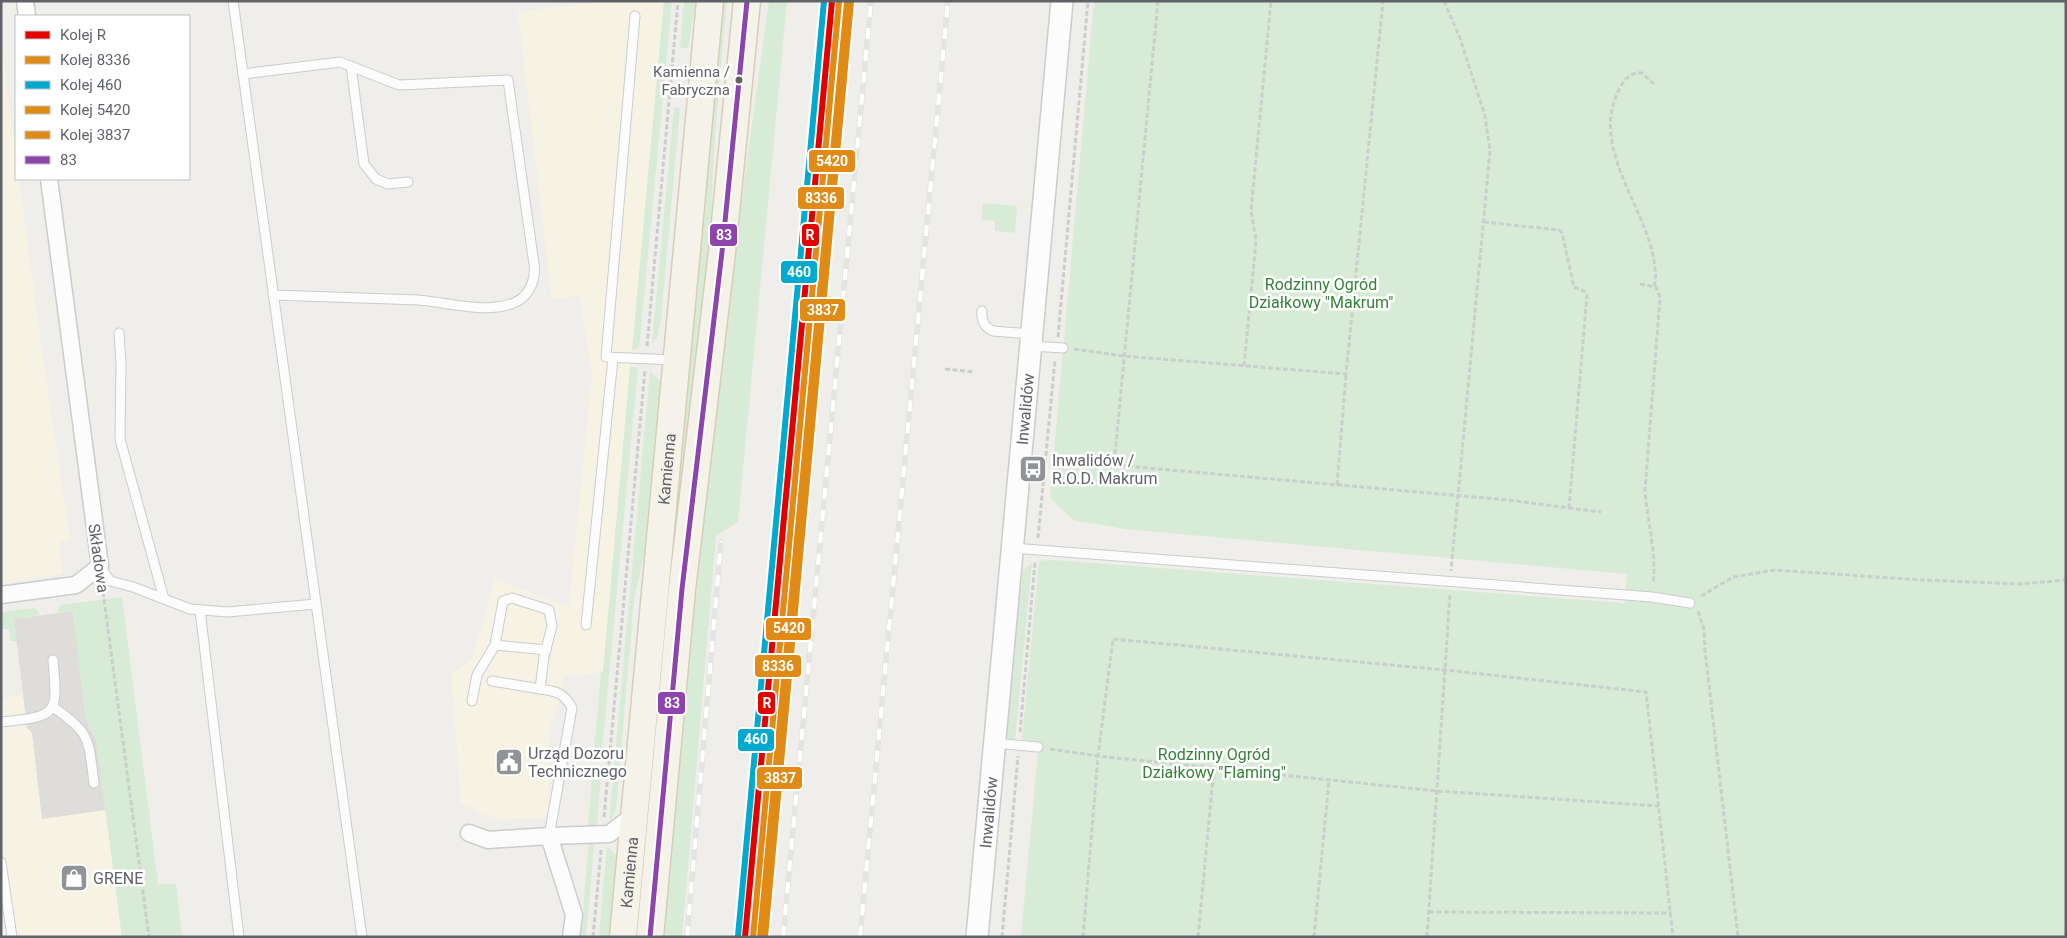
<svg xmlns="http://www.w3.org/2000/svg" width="2067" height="938" viewBox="0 0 2067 938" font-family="Roboto,sans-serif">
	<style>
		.commercial { fill: #f7f3e4 }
		.industrial { fill: #dfddda }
		.green { fill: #d8ebd6 }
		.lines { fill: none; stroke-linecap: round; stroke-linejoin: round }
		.service-casing { stroke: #cbcccc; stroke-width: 11 }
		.minor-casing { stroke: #cbcccc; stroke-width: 19 }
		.tertiary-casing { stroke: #cbcccc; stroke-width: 24 }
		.primary-casing { stroke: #d7ceb8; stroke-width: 29 }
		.path { stroke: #cacfcc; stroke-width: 3; stroke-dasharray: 5 2.5; stroke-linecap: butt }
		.service { stroke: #fdfcfc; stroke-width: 9 }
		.minor { stroke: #fdfcfc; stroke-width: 16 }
		.tertiary { stroke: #fdfcfc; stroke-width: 21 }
		.primary { stroke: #f4f2e9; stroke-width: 26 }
		.rail-casing { stroke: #e4e4e4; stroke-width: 5.5 }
		.rail { stroke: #fff; stroke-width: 4; stroke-dasharray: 11; stroke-linecap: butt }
		.bus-1-casing { stroke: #fff; stroke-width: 9 }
		.bus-1 { stroke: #8e44ad; stroke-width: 5 }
		.rail-1-casing { stroke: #fff; stroke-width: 10 }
		.rail-2-casing { stroke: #fff; stroke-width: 10 }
		.rail-3-casing { stroke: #fff; stroke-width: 10 }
		.rail-4-casing { stroke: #fff; stroke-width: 10 }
		.rail-5-casing { stroke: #fff; stroke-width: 10 }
		.rail-1 { stroke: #e50000; stroke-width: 6 }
		.rail-2 { stroke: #df8b15; stroke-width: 6 }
		.rail-3 { stroke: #00a9ce; stroke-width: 6 }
		.rail-4 { stroke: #df8b15; stroke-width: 6 }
		.rail-5 { stroke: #df8b15; stroke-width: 6 }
		.bus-dot { fill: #5f6368; stroke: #fff; stroke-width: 2 }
		.labels { text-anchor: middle; stroke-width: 5; stroke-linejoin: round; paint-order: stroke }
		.bus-label { font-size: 15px; fill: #5f6368; stroke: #fff; text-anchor: end }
		.park-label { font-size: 16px; fill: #348238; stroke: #fff }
		.street-label { font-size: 16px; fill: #5f6368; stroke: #fff }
		.poi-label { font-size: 16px; fill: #5f6368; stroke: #fff; text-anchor: start }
		.line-badge { stroke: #fff; stroke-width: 2 }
		.badge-label { font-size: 14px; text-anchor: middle; font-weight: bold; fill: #fff }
	</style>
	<rect width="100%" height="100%" fill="#efeeea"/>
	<!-- commercial -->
	<g class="commercial">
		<path d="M604 1H664L603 672 563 677 560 699 550 726 548 817 496 820 461 803 451 674 472 659 495 579 569 607 592 375 580 296 552 298 518 12Z"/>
		<path d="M1 40 16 158V179H19L40 338 70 540 59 542 63 574 1 584Z"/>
		<path d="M23 695 27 728 32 733 42 819 106 810 122 937H1V698Z"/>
	</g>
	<!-- industrial -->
	<path class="industrial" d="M73 611 86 720 96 739 106 810 42 819 32 733 27 728 14 619Z"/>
	<!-- green -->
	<g class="green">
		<path d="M664 1H672L639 349 632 350Z"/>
		<path d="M684 1H696L688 48H680Z"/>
		<path d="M719 1H727C719 83 711 164 711 246L641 937H634Z"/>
		<path d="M769 1H787L738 522 716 536 682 937H661L708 443Z"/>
		<path d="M1094 1H2066V937H1021L1039 742 1022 740 1039 561 1053 560 1624 603 1627 574 1125 529 1073 520 1050 498Z"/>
		<path d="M674 107 680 108 661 317 658 335 652 345Z"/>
		<path d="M983 203 1017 206 1015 233 995 231V221L982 220Z"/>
		<path d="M630 367 638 368 602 749 594 752 601 672 603 671Z"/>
		<path d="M650 371 661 382 663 396 652 517 634 600 616 808 613 816 609 821Z"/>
		<path d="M1032 563 1015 740 1009 739 1006 736 1019 578 1023 570Z"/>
		<path d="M122 597 158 884H176L182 937H122L96 739 86 720 73 611 58 613 60 605Z"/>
		<path d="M34 608 38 610 39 615 14 619 17 641H11L9 629H1V612Z"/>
		<path d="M593 767 597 768 601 773 597 826H588Z"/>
		<path d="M589 843H594L586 937H581Z"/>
		<path d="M607 846 618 857 614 937H599Z"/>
	</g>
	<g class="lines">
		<!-- service casing -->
		<g class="service-casing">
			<g id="service">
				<path d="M233 1 362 937"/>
				<path d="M635 16 606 357 674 360"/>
				<path d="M351 66 364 164 376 179 388 184 408 182"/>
				<path d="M243 74 340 62 399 85 508 80 534 264C536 279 530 295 516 302 487 315 447 302 418 300 370 298 322 297 273 295"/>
				<path d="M982 311C981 321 984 327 993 331L1031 334"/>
				<path d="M119 333 121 364 120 439 164 599"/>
				<path d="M1031 346 1063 348"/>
				<path d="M1012 548 1652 597 1690 603"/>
				<path d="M100 566 110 581 133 587 190 609 227 612 316 604"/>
				<path d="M200 610 239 937"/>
				<path d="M586 625 613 358"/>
				<path d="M495 645 546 650"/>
				<path d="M492 681 540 689"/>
				<path d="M472 701 477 675 495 645 503 601 512 598 549 610 552 626 544 657 540 689C556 691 564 693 572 708L549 836"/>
				<path d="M53 707C92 734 88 739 94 783"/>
				<path d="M1 722C58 716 58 716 53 660"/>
				<path d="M994 743 1038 747"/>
				<path d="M1 862 12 937"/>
			</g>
		</g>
		<!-- minor casing -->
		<g class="minor-casing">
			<g id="minor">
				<path d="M25 1 27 16"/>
				<path d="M1 595 76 585 100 566 49 179"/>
				<path d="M469 833 488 840 549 836 609 834 635 814"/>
				<path d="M549 836 574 915 571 937"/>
			</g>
		</g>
		<!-- tertiary casing -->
		<g class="tertiary-casing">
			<g id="tertiary">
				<path id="s1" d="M977 937 1062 1"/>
			</g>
		</g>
		<!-- primary casing -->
		<g class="primary-casing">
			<g id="primary">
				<path id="s2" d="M623 937 710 1"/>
				<path d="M650 937 682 589 722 252 747 1"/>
			</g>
		</g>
		<!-- path -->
		<g class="path">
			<path d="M1158 1 1114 465 1508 500 1601 512"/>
			<path d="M1444 1 1460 38 1485 116 1490 151 1451 571"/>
			<path d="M1654 84 1642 73C1633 72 1626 77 1621 86 1588 143 1642 201 1653 256 1655 266 1657 277 1654 286"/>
			<path d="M1484 222 1559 230 1562 233 1574 287 1584 291 1587 295 1569 508"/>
			<path d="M1640 284 1656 287 1660 298 1645 490C1647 521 1657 553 1653 584"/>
			<path d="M1058 337 1088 1"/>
			<path d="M647 346 678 1"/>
			<path d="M1074 349 1124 356 1346 374 1383 1"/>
			<path d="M1244 366 1256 241 1251 211 1271 1"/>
			<path d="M945 369 975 372"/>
			<path d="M1337 485 1346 374"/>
			<path d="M1038 538 1055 360"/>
			<path d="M103 592 149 937"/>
			<path d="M1701 596 1733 577 1775 570 1922 580 2020 584 2066 580"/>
			<path d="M1698 611 1704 630 1705 650 1738 937"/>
			<path d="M1020 732 1035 562"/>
			<path d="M1050 749 1098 756 1437 791 1659 806"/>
			<path d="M604 817 645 370"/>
			<path d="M1429 912 1671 913"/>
			<path d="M593 937 601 850"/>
			<path d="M1002 937 1018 756"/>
			<path d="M1083 937 1098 756 1113 639 1445 670 1646 692 1673 937"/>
			<path d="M1198 937 1214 768"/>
			<path d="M1314 937 1329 780"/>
			<path d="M1427 937 1450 594"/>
		</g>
		<!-- service -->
		<use href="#service" class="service"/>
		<!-- minor -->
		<use href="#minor" class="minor"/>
		<!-- tertiary -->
		<use href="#tertiary" class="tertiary"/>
		<!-- primary -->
		<use href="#primary" class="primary"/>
		<!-- rail casing -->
		<g class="rail-casing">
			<g id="rail">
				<path d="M687 937 721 541"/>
				<path d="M783 937 871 1"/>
				<path d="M860 937 948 1"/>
			</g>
		</g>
		<!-- rail -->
		<use href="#rail" class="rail"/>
		<!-- bus-1 casing -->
		<g class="bus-1-casing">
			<path id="bus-1" d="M650 937 682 589 722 252 747 1"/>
		</g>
		<!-- bus-1 -->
		<use href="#bus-1" class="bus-1"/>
		<!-- rail-1 casing -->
		<g class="rail-1-casing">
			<path id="rail-1" d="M745 937 832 1"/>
		</g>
		<!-- rail-2 casing -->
		<g class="rail-2-casing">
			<path id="rail-2" d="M753 937 839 2"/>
		</g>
		<!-- rail-3 casing -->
		<g class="rail-3-casing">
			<path id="rail-3" d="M738 936 824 1"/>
		</g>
		<!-- rail-4 casing -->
		<g class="rail-4-casing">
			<path id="rail-4" d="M760 937 847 2"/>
		</g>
		<!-- rail-5 casing -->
		<g class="rail-5-casing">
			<path id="rail-5" d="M765 937 851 2"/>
		</g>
		<!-- rail-1 -->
		<use href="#rail-1" class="rail-1"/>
		<!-- rail-2 -->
		<use href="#rail-2" class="rail-2"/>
		<!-- rail-3 -->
		<use href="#rail-3" class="rail-3"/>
		<!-- rail-4 -->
		<use href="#rail-4" class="rail-4"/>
		<!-- rail-5 -->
		<use href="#rail-5" class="rail-5"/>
	</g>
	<!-- icons -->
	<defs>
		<g id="bus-square" transform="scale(1.4375)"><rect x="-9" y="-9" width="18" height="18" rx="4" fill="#919496" stroke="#fff"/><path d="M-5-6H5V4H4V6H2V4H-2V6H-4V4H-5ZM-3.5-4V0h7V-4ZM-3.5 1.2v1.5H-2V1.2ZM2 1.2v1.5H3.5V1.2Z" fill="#fff"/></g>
		<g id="civic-square" transform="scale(1.4375)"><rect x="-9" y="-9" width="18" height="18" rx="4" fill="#919496" stroke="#fff"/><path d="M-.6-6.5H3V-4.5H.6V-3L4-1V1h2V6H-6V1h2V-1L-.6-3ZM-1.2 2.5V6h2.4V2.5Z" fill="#fff"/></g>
		<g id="shop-square" transform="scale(1.4375)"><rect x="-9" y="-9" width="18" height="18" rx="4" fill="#919496" stroke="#fff"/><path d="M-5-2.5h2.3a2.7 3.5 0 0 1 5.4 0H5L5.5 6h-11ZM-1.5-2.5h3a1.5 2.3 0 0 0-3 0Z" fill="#fff"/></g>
	</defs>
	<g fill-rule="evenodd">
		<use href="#bus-square" x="1033" y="469"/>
		<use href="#civic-square" x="509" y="762"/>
		<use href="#shop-square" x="74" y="878"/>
	</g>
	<!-- markers -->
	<circle class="bus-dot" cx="739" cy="80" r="4.5"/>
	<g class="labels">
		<!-- bus labels -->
		<g class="bus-label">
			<text x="730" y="77">Kamienna /<tspan x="730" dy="18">Fabryczna</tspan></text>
		</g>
		<!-- park labels -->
		<g class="park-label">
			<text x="1321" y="290">Rodzinny Ogród<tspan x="1321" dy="18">Działkowy "Makrum"</tspan></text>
			<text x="1214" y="760">Rodzinny Ogród<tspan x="1214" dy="18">Działkowy "Flaming"</tspan></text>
		</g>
		<!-- street labels -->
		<g class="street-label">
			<text dy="6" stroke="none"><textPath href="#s1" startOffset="530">Inwalidów</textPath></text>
			<text dy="6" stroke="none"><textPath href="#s2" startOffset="470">Kamienna</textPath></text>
			<text transform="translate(99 558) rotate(82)" y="6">Składowa</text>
			<text dy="6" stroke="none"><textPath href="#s1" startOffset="125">Inwalidów</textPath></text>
			<text dy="6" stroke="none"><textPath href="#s2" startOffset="65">Kamienna</textPath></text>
		</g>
		<!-- poi labels -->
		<g class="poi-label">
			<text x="1052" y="466">Inwalidów /<tspan x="1052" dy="18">R.O.D. Makrum</tspan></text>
			<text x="528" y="759">Urząd Dozoru<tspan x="528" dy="18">Technicznego</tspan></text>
			<text x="93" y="884">GRENE</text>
		</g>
	</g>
	<g class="line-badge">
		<rect x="808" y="149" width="48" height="24" rx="5" fill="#df8b15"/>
		<rect x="797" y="186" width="48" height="24" rx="5" fill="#df8b15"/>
		<rect x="801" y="223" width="19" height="24" rx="5" fill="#e50000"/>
		<rect x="709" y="223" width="29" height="24" rx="5" fill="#8e44ad"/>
		<rect x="780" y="260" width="38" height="24" rx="5" fill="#00a9ce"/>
		<rect x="799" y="298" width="47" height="24" rx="5" fill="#df8b15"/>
		<rect x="765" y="617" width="47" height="24" rx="5" fill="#df8b15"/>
		<rect x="754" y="654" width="48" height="24" rx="5" fill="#df8b15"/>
		<rect x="657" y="691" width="29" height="24" rx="5" fill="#8e44ad"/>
		<rect x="757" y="691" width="19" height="24" rx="5" fill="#e50000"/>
		<rect x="737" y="728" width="38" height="24" rx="5" fill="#00a9ce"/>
		<rect x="756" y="766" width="47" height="24" rx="5" fill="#df8b15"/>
	</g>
	<g class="badge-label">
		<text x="832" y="166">5420</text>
		<text x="821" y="203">8336</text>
		<text x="810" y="240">R</text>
		<text x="724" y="240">83</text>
		<text x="799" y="277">460</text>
		<text x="823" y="315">3837</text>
		<text x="789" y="633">5420</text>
		<text x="778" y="671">8336</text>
		<text x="672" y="708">83</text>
		<text x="767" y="708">R</text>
		<text x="756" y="744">460</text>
		<text x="780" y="783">3837</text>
	</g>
	<!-- border -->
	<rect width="2067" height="938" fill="none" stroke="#5f6368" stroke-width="5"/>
	<!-- legend -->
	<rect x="15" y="15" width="175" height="165" fill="#ffffff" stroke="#bfc1c3"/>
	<rect x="25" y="31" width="25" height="8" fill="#e50000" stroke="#bfc1c3"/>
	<text x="60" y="40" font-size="15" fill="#5f6368">Kolej R</text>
	<rect x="25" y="56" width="25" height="8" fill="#df8b15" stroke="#bfc1c3"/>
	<text x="60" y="65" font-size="15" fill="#5f6368">Kolej 8336</text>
	<rect x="25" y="81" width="25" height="8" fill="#00a9ce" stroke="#bfc1c3"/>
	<text x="60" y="90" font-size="15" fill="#5f6368">Kolej 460</text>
	<rect x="25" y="106" width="25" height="8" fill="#df8b15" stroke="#bfc1c3"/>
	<text x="60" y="115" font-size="15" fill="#5f6368">Kolej 5420</text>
	<rect x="25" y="131" width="25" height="8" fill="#df8b15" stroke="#bfc1c3"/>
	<text x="60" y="140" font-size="15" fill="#5f6368">Kolej 3837</text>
	<rect x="25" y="156" width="25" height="8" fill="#8e44ad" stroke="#bfc1c3"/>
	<text x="60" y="165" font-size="15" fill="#5f6368">83</text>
</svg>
